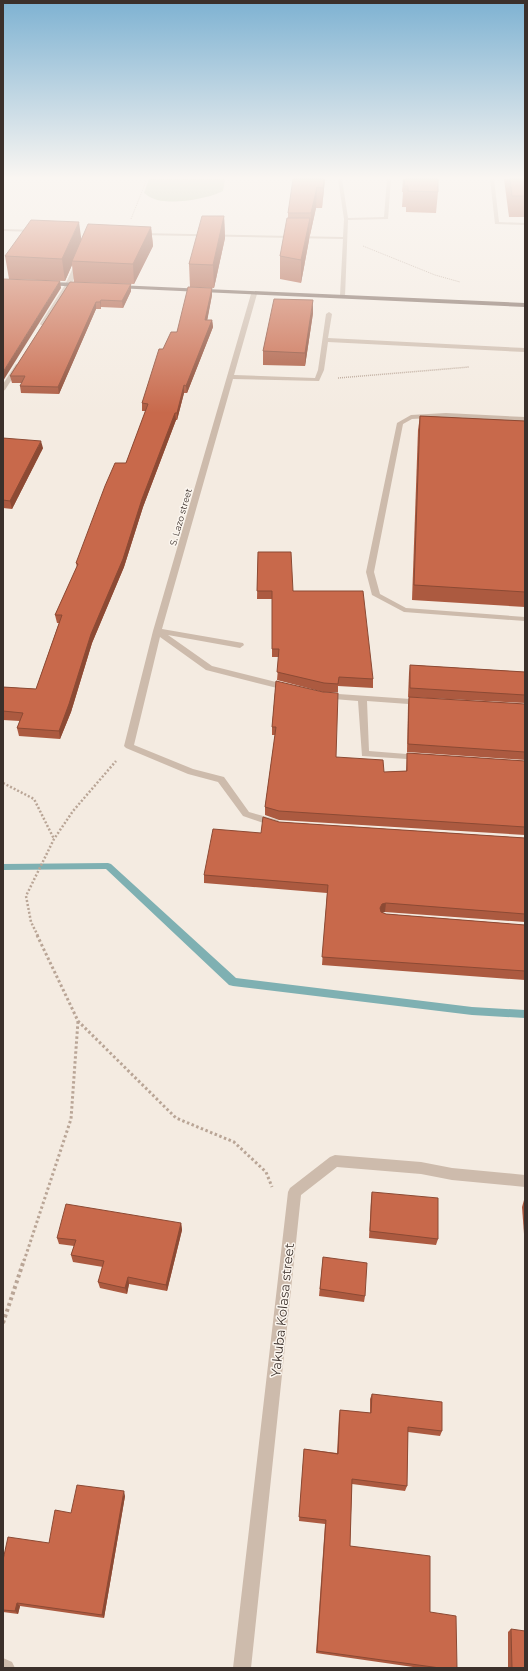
<svg xmlns="http://www.w3.org/2000/svg" width="528" height="1671" viewBox="0 0 528 1671" font-family="Montserrat,sans-serif">
	<style>
		.green { fill: #b8c4a0 }
		.lines { fill: none; stroke-linecap: round; stroke-linejoin: round }
		.stream { fill: #7fb0b2; fill-rule: evenodd }
		.path-far4 { stroke: #b9a596; stroke-width: 1; stroke-dasharray: 1 1; stroke-linecap: butt }
		.path-far3 { stroke: #b9a596; stroke-width: 1.5; stroke-dasharray: 1 1; stroke-linecap: butt }
		.path-far2 { stroke: #b9a596; stroke-width: 2.5; stroke-dasharray: 2 2; stroke-linecap: butt }
		.path-far1 { stroke: #b9a596; stroke-width: 3; stroke-dasharray: 2.5 2.5; stroke-linecap: butt }
		.path { stroke: #b9a596; stroke-width: 4; stroke-dasharray: 3 3; stroke-linecap: butt }
		.minor { fill: #cdbbac; fill-rule: evenodd }
		.major { fill: #7d675c; fill-rule: evenodd }
		.wall { fill: #ac5a40 }
		.shaded-wall { fill: #8c4a34 }
		.building { fill: #c8694b; stroke: #8c4a34 }
		.labels { text-anchor: middle; stroke-width: 3; stroke-linejoin: round; paint-order: stroke }
		.far-street-label { font-size: 9px; fill: #3b302b; stroke: #fbf5ee }
		.near-street-label { font-size: 13px; fill: #3b302b; stroke: #fbf5ee }
	</style>
	<rect width="100%" height="100%" fill="#f4ebe1"/>
	<!-- green -->
	<path class="green" d="M149 179H225L223 191C208 199 167 206 152 198 149 197 146 194 144 193Z"/>
	<g class="lines">
		<!-- stream -->
		<path class="stream" d="M108 863 111 864 236 978 472 1007 525 1010V1018L472 1015 233 986 229 985 106 869 3 870V864Z"/>
		<!-- path-far4 -->
		<g class="path-far4">
			<path d="M131 219 147 179"/>
			<path d="M363 246 435 275 460 282"/>
		</g>
		<!-- path-far3 -->
		<path class="path-far3" d="M338 378 469 367"/>
		<!-- path-far2 -->
		<g class="path-far2">
			<path d="M3 783 34 799 54 839"/>
			<path d="M38 936 31 922 26 896 54 839 73 811 116 761"/>
		</g>
		<!-- path-far1 -->
		<g class="path-far1">
			<path d="M37 935 78 1021 176 1118 234 1142 266 1172 272 1187"/>
			<path d="M24 1261 71 1119 78 1021"/>
		</g>
		<!-- path -->
		<path class="path" d="M3 1323 24 1260"/>
		<!-- minor -->
		<g class="minor">
			<path d="M338 179H342L348 218 384 217 387 179H391L388 219 348 220 345 297 340 296 343 239 139 235 137 234 139 233 343 237 344 219Z"/>
			<path d="M490 179H494L499 222 525 223V225L495 224Z"/>
			<path d="M3 229 37 230 39 231 37 232 3 231Z"/>
			<path d="M77 259 82 260 71 285 45 325H41L40 324 65 285Z"/>
			<path d="M254 292 257 294 234 375 315 378 318 370 326 314 329 312 332 314 328 338 525 348V352L328 342 324 370 319 381 233 379 162 629 243 643 244 645 240 648 168 635 212 666 292 686 293 688 289 691 206 670 160 637 134 745 193 769 224 777 249 812 278 820 280 823 278 826 275 827 243 816 218 782 188 774 126 748 124 746 153 631 251 294Z"/>
			<path d="M16 364 21 365 5 390 3 391V384Z"/>
			<path d="M446 413 525 417V421L446 417 412 419 403 424 374 572 380 594 406 608 525 617V621L404 612 372 595 366 572 397 423 411 415Z"/>
			<path d="M324 693 425 700 426 702 425 704 422 705 367 701 369 751 419 755 424 758 422 760 362 756 358 701 321 698 320 696 321 694Z"/>
			<path d="M335 1155 421 1162 452 1168 525 1175V1187L452 1180 421 1174 337 1167 301 1195 251 1668H233L288 1192 290 1188 330 1157Z"/>
			<path d="M3 1658 12 1662 15 1668H3Z"/>
		</g>
		<!-- major -->
		<g class="major">
			<path d="M48 282 81 283 84 285 81 287 46 285 45 284Z"/>
			<path d="M117 285 525 303V307L115 288 114 287Z"/>
		</g>
	</g>
	<!-- wall -->
	<g class="wall">
		<path d="M325 179 322 208H316L310 235 309 240 301 283 280 279V256L288 218V213Z"/>
		<path d="M403 179H438V192L436 213 406 212V207H402L403 192H402Z"/>
		<path d="M504 179H525V217H509Z"/>
		<path d="M224 216 225 238 214 288 190 287 189 264Z"/>
		<path d="M151 227 153 246 134 284 74 282 72 265 65 281 9 279 5 256 81 240Z"/>
		<path d="M70 282 131 291 123 308 101 307V309H96L59 394 21 393 20 386 22 383H12L10 376Z"/>
		<path d="M212 288V295L207 320H212L213 327 187 393H184L177 420H176L143 507 124 567 92 643 71 712 60 739 19 736 17 728 20 721 3 720V687L36 689 59 623H57L55 615 77 567 76 563 126 463 146 411H142V403L163 349Z"/>
		<path d="M313 313 305 366 263 365V351Z"/>
		<path d="M420 416 525 421V607L412 600 418 430Z"/>
		<path d="M3 438 43 448 12 509 3 508Z"/>
		<path d="M258 552 373 679V688L338 686V692H323L277 680 279 657H272V599H257Z"/>
		<path d="M410 665 525 672V703L408 697 409 673Z"/>
		<path d="M276 681 336 757 384 772 406 771 407 753 525 761V835L279 820 265 815V807L275 735H272V727Z"/>
		<path d="M409 697 525 704V760L407 752 408 705Z"/>
		<path d="M279 822 525 838V922L385 912H381L386 914 525 925V980L322 965 327 893 204 883V875L261 833Z"/>
		<path d="M372 1192 438 1239 436 1245 369 1238 371 1199Z"/>
		<path d="M524 1200H525V1247L522 1207Z"/>
		<path d="M181 1223 182 1230 167 1291 129 1284 127 1294 100 1288 98 1282 103 1267 73 1262 71 1255 74 1246 59 1244 57 1238Z"/>
		<path d="M323 1257 365 1296 364 1302 319 1296Z"/>
		<path d="M372 1394 442 1431 440 1436 408 1432 407 1486 405 1491 352 1484 350 1546 430 1612 457 1668H420L316 1653 325 1524 299 1521 304 1449 337 1453 339 1415 340 1410 370 1413V1399Z"/>
		<path d="M125 1496 104 1618 20 1606 18 1614 3 1612V1560L49 1543 71 1513Z"/>
		<path d="M511 1629 525 1668H508V1632Z"/>
	</g>
	<!-- shaded-wall -->
	<g class="shaded-wall">
		<path d="M324 179H325L322 208 323 188Z"/>
		<path d="M317 187 316 208 310 235 311 213Z"/>
		<path d="M224 216 225 238 214 288 213 265Z"/>
		<path d="M310 218 309 240 301 283V260Z"/>
		<path d="M79 222 82 244 72 261V265L65 281 62 259Z"/>
		<path d="M151 227 153 246 134 284 133 264Z"/>
		<path d="M60 281 61 288 3 381V372Z"/>
		<path d="M131 284V291L123 308 122 301Z"/>
		<path d="M212 288V295L206 327 205 320Z"/>
		<path d="M101 300V309L100 302Z"/>
		<path d="M313 300V313L305 366V353Z"/>
		<path d="M96 302V309L59 394 58 387Z"/>
		<path d="M212 320 213 327 187 393 186 386Z"/>
		<path d="M184 385V393L177 420V413Z"/>
		<path d="M175 413 176 420 143 507 124 567 92 643 71 712 60 739 59 731 91 634 142 499Z"/>
		<path d="M41 441 43 448 12 509 10 501Z"/>
		<path d="M386 903 385 912 381 913 380 908 382 904Z"/>
		<path d="M181 1223 182 1230 167 1291 166 1285Z"/>
		<path d="M128 1277 129 1284 127 1294 125 1288Z"/>
		<path d="M124 1491 125 1496 104 1618 102 1615Z"/>
		<path d="M17 1603 20 1606 18 1614 15 1611Z"/>
	</g>
	<!-- building -->
	<g class="building">
		<path d="M293 179H324L323 188 317 187 311 213H288Z"/>
		<path d="M405 179H438V192L408 191V186H404Z"/>
		<path d="M510 179H525V196H512Z"/>
		<path d="M202 216H224L213 265 189 264Z"/>
		<path d="M287 218H310L301 260 280 256Z"/>
		<path d="M31 220 79 222 62 259 5 256Z"/>
		<path d="M88 224 151 227 133 264 72 261Z"/>
		<path d="M3 279 60 281 3 372Z"/>
		<path d="M70 282 131 284 122 301 101 300 100 302H96L58 387 20 386 25 376H10Z"/>
		<path d="M188 287 212 288 205 320H212L186 386 184 385 177 413H175L142 499 123 559 91 634 69 704 59 731 17 728 23 713 3 711V687L36 689 62 615H55L78 564 76 563 105 486 115 463H126L148 404 142 403 159 349H163L171 332H177Z"/>
		<path d="M274 299 313 300 305 353 263 351Z"/>
		<path d="M420 416 525 421V592L414 585Z"/>
		<path d="M3 438 41 441 10 501 3 500Z"/>
		<path d="M258 552H291L293 591H363L373 679 339 677 338 684 324 683 277 672 279 649H272V591H257Z"/>
		<path d="M410 665 525 672V695L410 688Z"/>
		<path d="M276 681 323 692 338 693 336 757 383 760 384 772 407 771V753L525 761V827L279 811 265 807 276 727H272Z"/>
		<path d="M409 697 525 704V752L408 744Z"/>
		<path d="M263 817 279 822 525 838V914L386 903 382 904 380 908 381 912 386 914 525 925V971L322 957 328 885 204 875 213 829 261 833Z"/>
		<path d="M372 1192 438 1198V1239L370 1231Z"/>
		<path d="M66 1204 181 1223 166 1285 128 1277 125 1288 98 1282 104 1261 71 1255 76 1240 57 1238Z"/>
		<path d="M323 1257 367 1263 365 1296 320 1289Z"/>
		<path d="M372 1394 442 1402V1431L408 1427 407 1486 352 1479 350 1546 430 1556V1612L456 1616 457 1668H440L317 1651 326 1520 299 1517 304 1449 338 1454 340 1410 371 1413Z"/>
		<path d="M77 1485 124 1491 102 1615 17 1603 15 1611 3 1610V1560L8 1537 49 1543 55 1510 71 1513Z"/>
		<path d="M511 1629 525 1631V1668H512Z"/>
	</g>
	<!-- sky -->
	<linearGradient id="sky" x2="0" y2="1"><stop stop-color="#7eb2d2"/><stop offset="0.43" stop-color="#faf6f2"/><stop offset="1" stop-color="#faf6f2" stop-opacity="0"/></linearGradient>
	<rect width="528" height="413" fill="url(#sky)"/>
	<g class="labels">
		<!-- far-street labels -->
		<g class="far-street-label">
			<text transform="translate(181 517) rotate(-74)" y="3">S. Lazo street</text>
		</g>
		<!-- near-street labels -->
		<g class="near-street-label">
			<text transform="translate(282 1310) rotate(-84)" y="5">Yakuba Kolasa street</text>
		</g>
	</g>
	<!-- border -->
	<rect width="528" height="1671" fill="none" stroke="#3b302b" stroke-width="8"/>
</svg>
